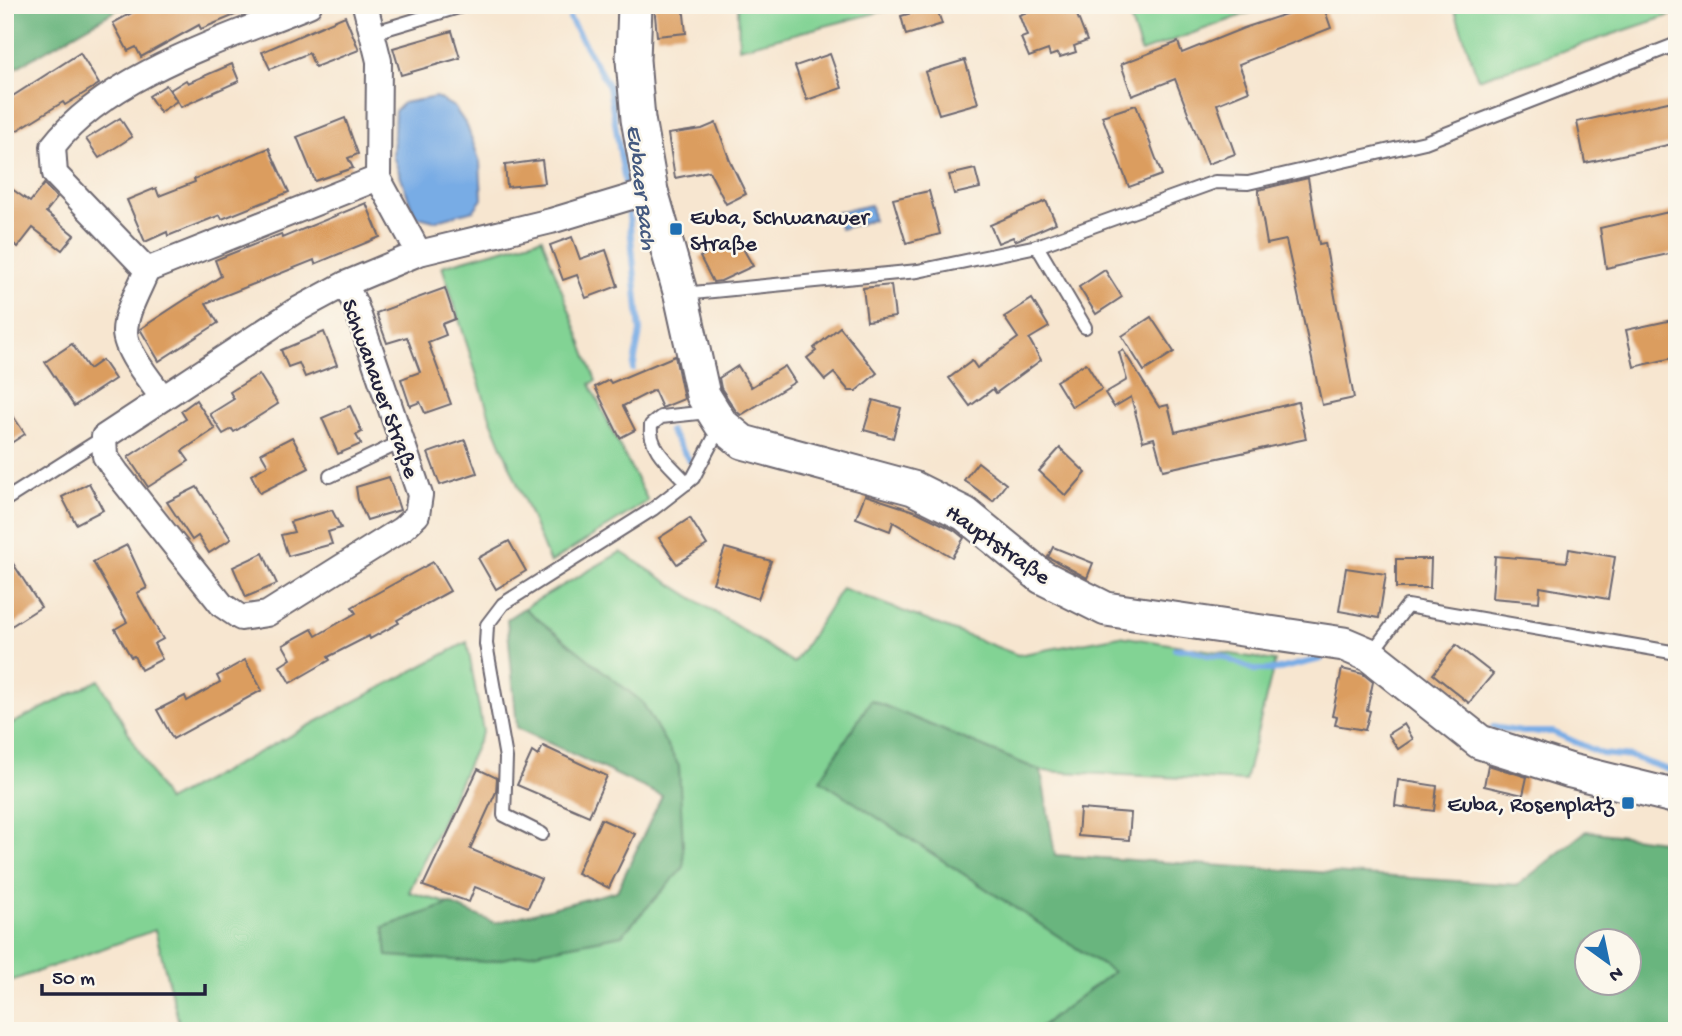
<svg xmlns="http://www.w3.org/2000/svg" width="1682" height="1036" viewBox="0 0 1682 1036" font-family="'Gochi Hand',sans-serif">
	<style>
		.green { fill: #82d394; stroke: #527a68; stroke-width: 2 }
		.forest { fill: #69b57e; stroke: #466c5c; stroke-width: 2; fill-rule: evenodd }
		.water { fill: #78ace5; stroke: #4d6790; stroke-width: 2 }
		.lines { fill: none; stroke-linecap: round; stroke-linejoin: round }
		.stream { stroke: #78ace5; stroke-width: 6 }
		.building { fill: #db9d5e }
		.lane-casing { stroke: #6d676f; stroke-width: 16 }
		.street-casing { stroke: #6d676f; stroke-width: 28 }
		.secondary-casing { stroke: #6d676f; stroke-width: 37 }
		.lane { stroke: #fff; stroke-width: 12 }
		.street { stroke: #fff; stroke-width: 24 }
		.secondary { stroke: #fff; stroke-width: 33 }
		.poi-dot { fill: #1f6fb2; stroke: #fbf7ec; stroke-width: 2.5 }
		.labels { text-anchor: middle; stroke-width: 5; stroke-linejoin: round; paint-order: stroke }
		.poi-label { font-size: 23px; fill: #22223b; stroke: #fbf7ec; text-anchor: start }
		.street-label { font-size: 23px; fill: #22223b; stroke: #fbf7ec }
		.water-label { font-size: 24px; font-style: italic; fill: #44597f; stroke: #fbf7ec }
	</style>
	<rect width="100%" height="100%" fill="#fbf7ec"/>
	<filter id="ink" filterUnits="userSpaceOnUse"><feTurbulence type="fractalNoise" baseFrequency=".0143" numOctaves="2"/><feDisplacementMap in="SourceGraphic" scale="14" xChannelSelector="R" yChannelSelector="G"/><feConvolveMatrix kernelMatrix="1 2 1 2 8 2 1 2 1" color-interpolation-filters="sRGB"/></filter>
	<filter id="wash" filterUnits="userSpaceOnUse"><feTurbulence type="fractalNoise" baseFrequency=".00686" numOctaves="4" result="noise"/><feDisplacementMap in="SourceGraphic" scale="28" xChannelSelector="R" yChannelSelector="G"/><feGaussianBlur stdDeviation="1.57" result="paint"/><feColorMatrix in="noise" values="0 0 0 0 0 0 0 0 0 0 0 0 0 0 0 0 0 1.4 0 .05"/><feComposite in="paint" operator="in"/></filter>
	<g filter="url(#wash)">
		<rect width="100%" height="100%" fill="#f7e6d0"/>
		<!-- green -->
		<g class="green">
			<path d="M738 5H907L739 48Z"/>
			<path d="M1126 5H1271L1141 52Z"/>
			<path d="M1453 5H1677V13L1478 79Z"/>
			<path d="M542 238 596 381 590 384 616 439 648 501 550 563 491 420 442 266Z"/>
			<path d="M621 552 794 663 842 588 1018 655 1120 636 1275 661 1245 781 1041 771 871 701 821 780 1113 972 1035 1031H181L155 930 5 983V727L99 680 167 801 467 642 483 731 409 892 450 904 384 927 487 962 684 867 642 703 524 608Z"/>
		</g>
		<!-- forest -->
		<g class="forest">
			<path d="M5 5H125L5 74Z"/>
			<path d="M524 608 642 702 679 766 684 867 622 935 487 962 387 956 384 927 450 904 495 923 617 891 662 796 517 728 507 619Z"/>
			<path d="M871 700 1041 771 1055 855 1518 885 1586 831 1677 843V1031H1035L1113 972 820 780ZM1588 942H1630V984H1588Z"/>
		</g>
		<!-- water -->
		<g class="water">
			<path d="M436 97 454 107 467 126 480 162 482 199 474 210 434 221 415 216 393 156 395 111 403 103Z"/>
			<path d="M871 205 873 220 840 229 837 212Z"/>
		</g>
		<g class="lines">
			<!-- stream -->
			<g class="stream">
				<path d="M570 19 609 87 627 194"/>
				<path d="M628 205 640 332 633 369"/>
				<path d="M670 431 689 460"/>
				<path d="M1175 649H1189L1207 655 1221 656 1254 670H1275L1321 659"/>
				<path d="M1493 727 1522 732H1553L1602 754 1632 757 1677 773"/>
			</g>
		</g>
		<g id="blocks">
			<!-- building -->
			<g class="building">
				<path d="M146 5H257V6L201 29 199 25 141 57 136 47 128 51 113 23Z"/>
				<path d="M654 5H683L686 33 657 36Z"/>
				<path d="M1031 5H1063L1066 13 1075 10 1087 41 1074 46 1076 52 1060 57 1058 53 1050 56 1048 50 1029 57 1021 38 1027 36 1019 15 1033 10Z"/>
				<path d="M1313 5H1323L1331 28 1239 64 1249 91 1217 104 1235 154 1208 164 1175 79 1132 96 1121 64 1178 42 1182 53 1244 28Z"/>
				<path d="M936 6 942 24 906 35 901 16Z"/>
				<path d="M345 16 359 50 315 67 309 53 270 69 262 52Z"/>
				<path d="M452 31 460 58 401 75 393 48Z"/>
				<path d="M80 53 99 84 65 105 63 102 16 131 5 115V101Z"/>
				<path d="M830 54 842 88 807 100 795 66Z"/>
				<path d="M965 60 978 103 939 114 925 72Z"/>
				<path d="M232 64 239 81 181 107 170 90 186 80 188 83Z"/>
				<path d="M166 85 177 101 160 112 149 96Z"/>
				<path d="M1677 100V143L1585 163 1577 122Z"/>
				<path d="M1136 105 1162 175 1129 187 1102 116Z"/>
				<path d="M120 118 132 137 99 158 86 139Z"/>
				<path d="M345 118 358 154 348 158 353 168 315 181 297 137Z"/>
				<path d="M716 123 730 161 746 194 726 204 709 171 675 178 668 134 702 129Z"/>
				<path d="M269 148 289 192 222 219 220 215 168 236 167 232 145 242 127 200 156 188 159 196 195 182 194 179Z"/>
				<path d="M542 160 545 183 507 187 505 165Z"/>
				<path d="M975 169 980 188 954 194 949 175Z"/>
				<path d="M1308 178 1319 244 1325 243 1354 398 1322 405 1286 240 1267 244 1258 190Z"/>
				<path d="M5 184 30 202 44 184 57 198 46 212 74 235 62 250 33 228 18 247 5 237Z"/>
				<path d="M929 191 940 234 906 243 893 199Z"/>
				<path d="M1046 201 1056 223 1015 241 1013 237 998 243 990 225Z"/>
				<path d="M366 203 380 237 315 264 314 260 206 303 218 323 159 361 140 329 221 276 215 260 281 234 282 238Z"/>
				<path d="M1677 210V252L1606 268 1600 228Z"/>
				<path d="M572 237 580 259 606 250 618 286 586 298 577 275 563 280 550 245Z"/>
				<path d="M737 238 753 266 721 281 713 282 700 257Z"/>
				<path d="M1105 270 1122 297 1096 314 1079 287Z"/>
				<path d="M891 285 895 317 867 321 863 288Z"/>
				<path d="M445 288 455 319 442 324 446 335 428 342 451 404 425 413 420 402 410 406 401 379 420 372 407 337 387 343 376 313Z"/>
				<path d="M1032 299 1049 327 1029 339 1041 360 996 393 993 389 970 406 949 378 972 361 977 368 1018 338 1004 317Z"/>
				<path d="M1151 317 1174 352 1144 371 1122 336Z"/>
				<path d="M1677 319V357L1634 367 1626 330Z"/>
				<path d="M840 327 877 373 856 391H849L834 373 825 380 807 358 816 351 814 348Z"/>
				<path d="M324 332 337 365 305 377 299 363 288 367 281 350Z"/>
				<path d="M72 344 89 369 102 360 115 379 74 406 45 362Z"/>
				<path d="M1123 350 1159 407 1168 405 1175 432 1298 402 1306 439 1163 470 1154 438 1143 441 1131 397 1114 407 1105 393 1127 380 1119 352Z"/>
				<path d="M675 356 684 399 662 408 654 390 623 406 635 430 620 438 595 387 609 380 611 383Z"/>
				<path d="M1086 363 1102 389 1072 407 1056 381Z"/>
				<path d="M738 366 751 387 785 366 795 382 741 415 736 411 721 388 719 378Z"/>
				<path d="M259 374 278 404 234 432 232 429 223 434 210 414 234 399 230 392Z"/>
				<path d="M196 400 215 429 182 451 189 461 148 487 128 457 186 419 181 411Z"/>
				<path d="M873 400 901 408 893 438 864 430Z"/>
				<path d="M5 404 25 434 5 447Z"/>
				<path d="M350 406 362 432 356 435 361 444 338 454 322 418Z"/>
				<path d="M292 437 309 468 260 493 251 475 268 465 261 453Z"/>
				<path d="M465 440 477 473 440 485 428 453Z"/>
				<path d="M1060 448 1086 473 1066 496 1039 471Z"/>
				<path d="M978 462 1006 484 993 501 964 480Z"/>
				<path d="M389 477 400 510 367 520 358 500 356 487Z"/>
				<path d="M89 483 103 510 76 524 62 497Z"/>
				<path d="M197 487 231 539 209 553 198 536 192 540 167 502Z"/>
				<path d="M865 495 917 512 954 530 964 538 952 557 893 522 890 531 856 518Z"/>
				<path d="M332 510 341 528 328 532 332 544 288 556 281 535 294 532 290 522Z"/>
				<path d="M690 518 707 545 677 564 659 538Z"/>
				<path d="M509 541 526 571 496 589 478 558Z"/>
				<path d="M127 545 147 588 137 593 163 639 154 644 162 659 141 670 134 656 131 657 115 629 127 622 93 562Z"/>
				<path d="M1053 547 1093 563 1087 578 1048 557Z"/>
				<path d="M725 548 771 561 758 599 713 583Z"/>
				<path d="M1569 549 1615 557 1608 599 1540 587 1539 602 1492 598 1495 556 1567 562Z"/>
				<path d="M5 551 41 607 5 630Z"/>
				<path d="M263 553 277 584 246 597 233 567Z"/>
				<path d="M1396 559H1431L1430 588H1396Z"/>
				<path d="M433 562 450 591 397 620 399 623 370 639 369 636 328 657 330 660 290 683 280 666 291 659 283 645 312 629 316 636 356 613 352 607Z"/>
				<path d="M1346 568 1386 574 1379 618 1339 611Z"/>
				<path d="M1456 645 1493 674 1469 703 1433 674Z"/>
				<path d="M245 660 262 690 173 739 157 710 185 696 187 701 220 682 217 676Z"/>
				<path d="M1342 669 1363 674 1373 682 1367 710 1370 711 1365 730 1335 725 1337 717 1332 716Z"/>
				<path d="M1404 724 1413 739 1398 749 1388 734Z"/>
				<path d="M543 746 607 776 589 816 517 785 532 752 538 756Z"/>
				<path d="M1488 765 1527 777 1523 795 1484 786Z"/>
				<path d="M478 769 497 778 496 792 470 849 541 879 528 907 475 887 469 902 423 886Z"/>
				<path d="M1398 780 1437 786 1434 811 1395 806Z"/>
				<path d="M1080 809 1131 813 1129 840 1078 836Z"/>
				<path d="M601 819 635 834 609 888 577 873Z"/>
			</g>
		</g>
	</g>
	<g filter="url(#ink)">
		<use href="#blocks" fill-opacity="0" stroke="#6d676f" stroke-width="2"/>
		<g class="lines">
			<!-- lane casing -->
			<g class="lane-casing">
				<g id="lane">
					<path d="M372 33 465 5"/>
					<path d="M1037 246 1215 182 1248 183 1425 142 1677 44"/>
					<path d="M683 294 918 271 1037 246 1085 327"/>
					<path d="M330 476 403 441"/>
					<path d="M687 483C672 466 648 449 651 425L661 417 708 412"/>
					<path d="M5 500 104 437"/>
					<path d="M1370 655 1407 606 1677 653"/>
					<path d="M542 834 504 815 506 758 486 644 487 625 503 604 653 509 693 478 721 425"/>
				</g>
			</g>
			<!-- street casing -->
			<g class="street-casing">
				<g id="street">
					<path d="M365 5 379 61 378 178 419 253"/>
					<path d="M147 270 378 178"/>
					<path d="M345 284 355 304 420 495 417 515 402 529 267 614 241 618 222 605 117 473 105 456 104 437 295 311 345 284 419 253 551 221 651 191"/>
					<path d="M163 398C151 382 125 351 125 332 125 312 140 288 147 270L55 174 53 146C107 75 228 38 309 5"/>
				</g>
			</g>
			<!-- secondary casing -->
			<g class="secondary-casing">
				<path id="secondary" d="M635 5 633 60 638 119 651 191 681 295 703 395 721 424 743 442 913 488 965 514 1042 577 1106 609 1344 644 1370 655 1480 742 1571 771 1677 797"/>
			</g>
			<!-- lane -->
			<use href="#lane" class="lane"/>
			<!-- street -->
			<use href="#street" class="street"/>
			<!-- secondary -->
			<use href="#secondary" class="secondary"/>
		</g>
	</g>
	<!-- markers -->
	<g class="poi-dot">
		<rect x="669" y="222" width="14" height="14" rx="3.5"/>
		<rect x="1621" y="796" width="14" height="14" rx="3.5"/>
	</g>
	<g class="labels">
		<!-- poi labels -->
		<g class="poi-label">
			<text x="690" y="224">Euba, Schwanauer<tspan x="690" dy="26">Straße</tspan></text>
			<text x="1614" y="811" text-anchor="end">Euba, Rosenplatz</text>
		</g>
		<!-- street labels -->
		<g class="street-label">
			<text transform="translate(382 388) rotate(70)" y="8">Schwanauer Straße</text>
			<text transform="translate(999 543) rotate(35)" y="8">Hauptstraße</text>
		</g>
		<!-- water labels -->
		<g class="water-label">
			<text transform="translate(643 187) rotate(83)" y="8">Eubaer Bach</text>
		</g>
	</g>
	<!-- margin -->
	<rect width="1682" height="1036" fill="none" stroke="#fbf7ec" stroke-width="28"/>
	<!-- north arrow -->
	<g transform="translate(1608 962) rotate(147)"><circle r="33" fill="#fbf7ec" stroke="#a4a2a5" stroke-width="2"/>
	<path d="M0-5L12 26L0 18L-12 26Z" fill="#1f6fb2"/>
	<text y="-10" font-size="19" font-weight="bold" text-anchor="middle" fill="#22223b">N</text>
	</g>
	<!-- scale -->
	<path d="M42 984v10h163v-10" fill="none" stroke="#22223b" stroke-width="3.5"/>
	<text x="52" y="984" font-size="21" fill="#22223b" stroke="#fbf7ec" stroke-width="5" paint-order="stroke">50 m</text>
</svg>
